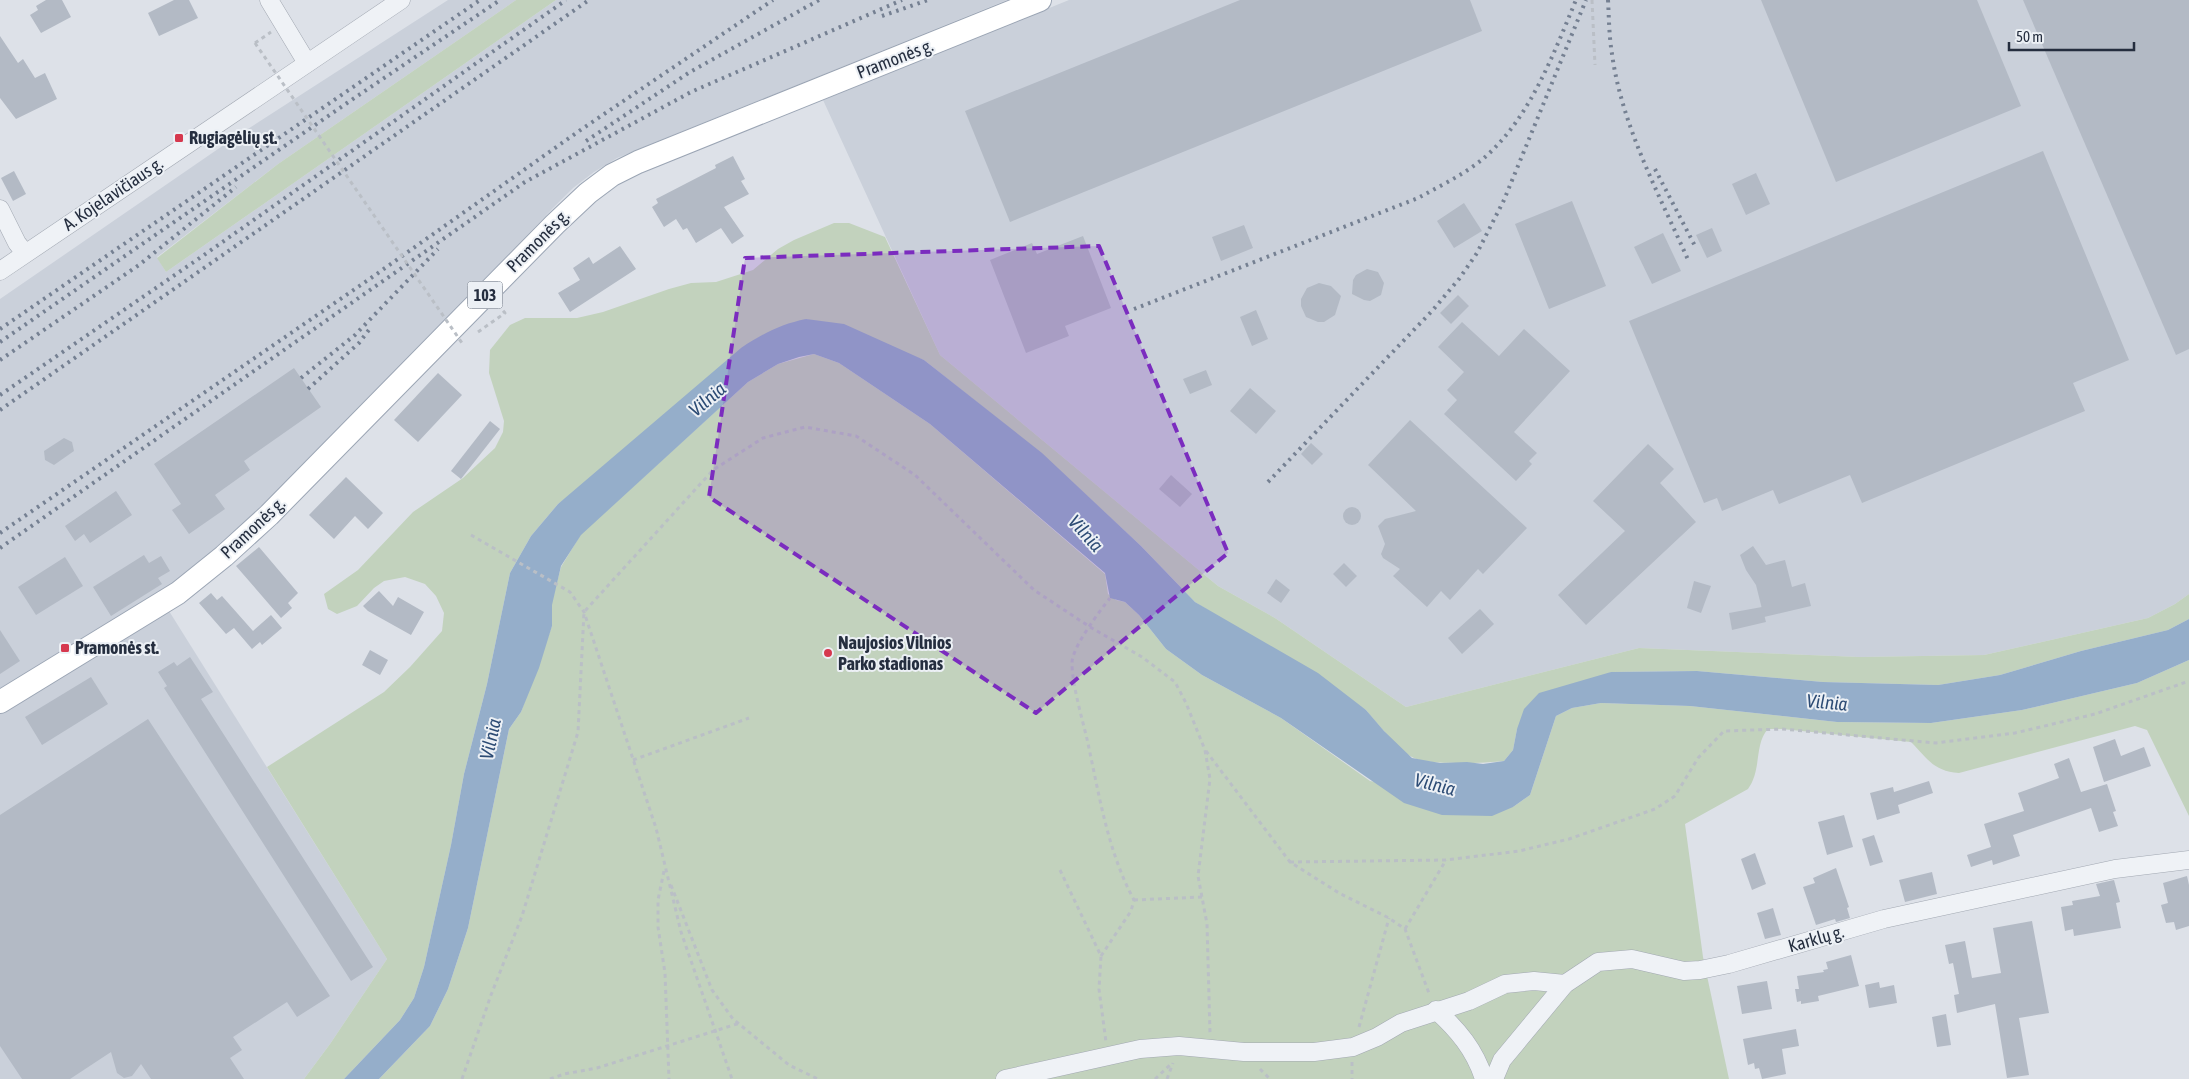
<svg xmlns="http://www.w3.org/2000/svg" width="2189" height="1079" viewBox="0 0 2189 1079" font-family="'Asap Condensed',sans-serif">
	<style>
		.built { fill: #cad0da }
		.green { fill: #c2d2bd }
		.water { fill: #95aeca }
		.building { fill: #b3bac5 }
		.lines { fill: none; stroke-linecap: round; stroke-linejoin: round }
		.minor-casing { stroke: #a2a8b2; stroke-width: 19 }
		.major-casing { stroke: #9ba5b4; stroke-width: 24 }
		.path { stroke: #babfc6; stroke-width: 3; stroke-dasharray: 4 4; stroke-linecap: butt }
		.minor { stroke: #eff2f6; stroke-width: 18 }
		.major { stroke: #fff; stroke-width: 22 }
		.rail { stroke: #758092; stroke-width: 4; stroke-dasharray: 2.5 5; stroke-linecap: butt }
		.path-bridge { stroke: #babfc6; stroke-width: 3; stroke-dasharray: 4 4; stroke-linecap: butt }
		.marked { fill: #7b2cbf; fill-opacity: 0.2; stroke: #7b2cbf; stroke-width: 4; stroke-dasharray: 10 6; stroke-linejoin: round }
		.poi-dot { fill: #d6384e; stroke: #ecf0f5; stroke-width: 2 }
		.labels { text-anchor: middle; stroke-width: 4; stroke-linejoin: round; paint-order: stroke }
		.shield { fill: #ecf0f5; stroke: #616876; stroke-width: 1 }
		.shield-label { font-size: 16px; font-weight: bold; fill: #252e3f }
		.street-label { font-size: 18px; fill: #252e3f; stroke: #ecf0f5 }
		.poi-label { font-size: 18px; font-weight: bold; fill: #252e3f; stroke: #ecf0f5; text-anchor: start }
		.water-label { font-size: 19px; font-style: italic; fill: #2d4c75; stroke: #ecf0f5 }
	</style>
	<rect width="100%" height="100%" fill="#dde1e8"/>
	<!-- built -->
	<g class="built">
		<path d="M448 0H516L278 164 157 257 166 272 556 0H1007L617 158 594 172 573 188 553 208 319 454 192 572 0 689V299L234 138Z"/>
		<path d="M1069 0H2189V594L2175 604 2148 618 1984 655 1860 657 1639 648 1406 707 1275 618 1218 586 940 355 823 100Z"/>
		<path d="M169 611 387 959 330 1044 304 1079H0V714Z"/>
	</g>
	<!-- green -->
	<g class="green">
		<path d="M516 0H556L166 272 157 258 278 164Z"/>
		<path d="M834 223H849L885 237 940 355 1218 586 1275 618 1406 707 1639 648 1860 657 1984 655 2148 618 2175 604 2189 594V619L2168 630 2081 651 2000 675 1938 685 1823 682 1697 671 1611 672 1517 729 1513 750 1504 761C1486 763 1426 766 1412 757 1399 750 1376 722 1366 710L1195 602 1141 546 1042 454 924 360 806 319 558 504 531 536 510 573 487 684 464 774 451 845 424 967 414 998 400 1020 344 1079H304L330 1044 387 959 267 767 384 692 410 667 442 631 444 613 436 596 425 584 405 577 384 581 374 588 357 606 337 614 328 609 324 594 358 570 413 512 463 478 495 448 503 432 504 421 489 373 490 350 510 325 525 318H577L603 312 669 289 691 283 716 282 753 270 778 249 794 240Z"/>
		<path d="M814 354 839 363 930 424 1105 574 1108 594 1116 600 1125 602 1139 615 1166 649 1202 675 1281 718 1370 781 1513 807 1530 795 1556 716 1572 708 1601 703 1690 706 1837 722 1931 723 2022 710 2137 683 2189 660V816L2147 730 2135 726 1959 773C1933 771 1928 759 1911 742L1782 729H1768C1754 744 1762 770 1748 789L1685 824 1703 957 1729 1079H379L430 1026 448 989 468 928 509 729 521 712 552 626 551 605 561 567 581 534 748 382 778 364Z"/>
	</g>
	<!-- water -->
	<path class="water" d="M806 319 844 324 924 360 1042 453 1141 546 1195 602 1318 673 1366 710 1384 731 1412 758 1440 763 1467 762 1483 764 1504 761 1513 750 1517 729 1524 709 1539 693 1611 672 1697 671 1823 682 1938 685 2000 675 2081 651 2168 630 2189 619V660L2137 683 2022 710 1931 723 1837 722 1690 706 1601 703 1572 708 1556 716 1530 795 1513 807 1492 816 1442 815 1404 803 1281 718 1202 675 1166 649 1139 615 1125 602 1110 598 1105 573 930 424 839 363 814 354 799 357 778 364 748 382 581 535 561 566 552 605V626L539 668 521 712 509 729 468 928 448 989 430 1026 379 1079H344L400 1020 414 998 424 967 451 845 464 774 487 684 510 573 531 536 558 504 741 348C762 334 781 324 806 319Z"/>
	<!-- building -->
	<g class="building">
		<path d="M46 0H62L71 17 41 33 30 15 38 10 36 6Z"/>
		<path d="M174 0H189L198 18 159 36 148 13Z"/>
		<path d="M1240 0H1470L1482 31 1010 222 965 111Z"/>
		<path d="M1761 0H1977L2021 106 1836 182Z"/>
		<path d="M2023 0H2189V349L2176 355Z"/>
		<path d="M0 36 18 63 23 59 35 78 45 73 57 99 16 119 0 98Z"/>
		<path d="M2043 151 2129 360 2073 383 2085 411 1862 503 1850 475 1779 504 1773 490 1722 511 1717 498 1704 503 1629 321Z"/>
		<path d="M733 156 745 179 741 181 749 194 724 207 744 236 732 244 721 228 696 243 687 228 683 230 676 219 664 227 652 207 658 203 656 199 716 168 715 165Z"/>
		<path d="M14 171 26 194 13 201 1 178Z"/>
		<path d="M1756 173 1770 204 1746 215 1732 184Z"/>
		<path d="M1572 201 1606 286 1549 309 1515 224Z"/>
		<path d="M1464 203 1482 231 1454 248 1437 221Z"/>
		<path d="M1244 225 1253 248 1221 261 1212 237Z"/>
		<path d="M1712 228 1722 251 1707 258 1696 235Z"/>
		<path d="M1663 233 1681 271 1652 284 1634 247Z"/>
		<path d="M1083 236 1111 308 1065 326 1069 336 1026 353 990 260 1032 243 1037 254Z"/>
		<path d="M620 246 636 269 570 312 558 293 580 280 573 268 589 257 593 264Z"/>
		<path d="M1367 269 1378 272 1384 283 1381 295 1370 301 1364 300 1352 294 1353 280 1356 275Z"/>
		<path d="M1319 283 1331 286 1341 296 1335 315 1324 322H1318L1306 317 1301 306V299L1307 288Z"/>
		<path d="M1458 295 1469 306 1451 324 1440 313Z"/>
		<path d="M1256 310 1268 339 1252 346 1240 317Z"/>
		<path d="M1462 322 1499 356 1524 329 1570 371 1514 432 1537 453 1529 461 1532 464 1516 481 1444 414 1457 400 1447 390 1464 372 1438 347Z"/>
		<path d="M294 368 321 407 244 461 250 470 215 495 225 509 189 534 172 510 181 504 154 464Z"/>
		<path d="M1206 370 1212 385 1190 394 1183 379Z"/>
		<path d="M438 373 462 395 418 442 394 420Z"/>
		<path d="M1250 388 1276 411 1256 434 1230 411Z"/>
		<path d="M1410 420 1527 528 1483 574 1478 569 1450 600 1441 591 1427 607 1393 576 1400 569 1383 558 1381 554 1385 544 1378 526 1385 519 1416 511 1368 465Z"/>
		<path d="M490 421 500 429 461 479 451 471Z"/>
		<path d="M64 438 72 442 74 451 54 465 45 460 44 451Z"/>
		<path d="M1311 443 1323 454 1312 465 1301 454Z"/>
		<path d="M1648 444 1674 469 1660 483 1696 522 1586 625 1558 595 1625 531 1593 501Z"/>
		<path d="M1171 475 1192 494 1180 507 1159 489Z"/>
		<path d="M346 477 383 513 368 529 355 516 334 539 309 515Z"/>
		<path d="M116 491 132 515 90 543 84 534 75 541 65 526Z"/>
		<circle cx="1352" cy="516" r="9"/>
		<path d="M1753 546 1766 565 1785 560 1792 587 1805 583 1811 606 1764 617 1756 585 1746 570 1740 555Z"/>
		<path d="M259 547 298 593 288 603 292 608 281 618 236 566Z"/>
		<path d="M144 555 149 563 161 556 170 571 158 578 162 584 111 616 93 587Z"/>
		<path d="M65 557 83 586 36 615 18 587Z"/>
		<path d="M1344 563 1357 576 1346 587 1333 574Z"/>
		<path d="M1276 579 1290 590 1281 603 1267 593Z"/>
		<path d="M1694 581 1711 586 1701 613 1687 608Z"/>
		<path d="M379 591 393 606 398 597 424 612 411 635 368 611 363 606Z"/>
		<path d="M211 593 217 600 222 596 253 631 271 615 282 628 262 645 260 642 252 649 234 628 226 634 199 603Z"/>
		<path d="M1762 607 1766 622 1732 630 1729 613Z"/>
		<path d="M1480 609 1494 624 1462 654 1448 638Z"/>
		<path d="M0 630 20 661 0 674Z"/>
		<path d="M370 650 388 660 380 675 362 665Z"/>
		<path d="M190 657 213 692 201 699 373 967 351 981 164 688 167 686 158 672 174 662 177 666Z"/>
		<path d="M91 677 108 704 42 745 25 717Z"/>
		<path d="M148 719 330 996 297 1017 287 1002 233 1037 242 1050 230 1058 244 1079H151L141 1064 132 1076 124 1078 117 1073 111 1052 70 1079H22L0 1046V815Z"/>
		<path d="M2115 739 2121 756 2144 747 2151 766 2104 782 2093 747Z"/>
		<path d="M2069 758 2081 792 2107 784 2116 811 2113 812 2118 826 2099 832 2091 808 2013 835 2020 856 1993 865 1992 860 1971 867 1967 855 1991 847 1984 824 2024 811 2018 793 2059 778 2054 764Z"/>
		<path d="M1929 781 1933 793 1898 805 1900 813 1877 820 1870 793 1893 787 1894 792Z"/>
		<path d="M1844 815 1853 847 1827 855 1818 822Z"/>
		<path d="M1874 835 1883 862 1870 866 1862 839Z"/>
		<path d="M1755 853 1766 884 1752 890 1741 859Z"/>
		<path d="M1836 868 1849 907 1847 908 1850 918 1836 922 1835 919 1816 925 1803 887 1815 883 1813 878Z"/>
		<path d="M1932 872 1937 894 1905 902 1899 880Z"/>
		<path d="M2187 876 2189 885V926L2176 930 2174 922 2166 923 2161 905 2168 903 2163 883Z"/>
		<path d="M2114 880 2120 902 2116 903 2121 928 2074 936 2073 929 2065 931 2061 907 2073 905 2072 901 2100 896 2096 884Z"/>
		<path d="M1773 908 1781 935 1765 939 1757 913Z"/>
		<path d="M2032 921 2049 1013 2019 1018 2029 1075 2007 1078 1995 1004 1957 1013 1954 995 1959 994 1953 963 1949 964 1945 945 1965 941 1972 978 2001 973 1993 928Z"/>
		<path d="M1851 955 1859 986 1818 996 1819 1001 1801 1004V1001L1797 1002 1795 989H1799L1797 976 1824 972 1823 970 1828 969 1826 962Z"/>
		<path d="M1767 981 1772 1009 1742 1014 1737 986Z"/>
		<path d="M1879 982 1880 988 1894 985 1897 1003 1869 1008 1865 985Z"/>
		<path d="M1946 1014 1951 1045 1937 1047 1932 1017Z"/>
		<path d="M1796 1029 1799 1046 1782 1049 1786 1074 1762 1079 1759 1068 1755 1069 1754 1063 1748 1065 1743 1039Z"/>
	</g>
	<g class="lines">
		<!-- minor casing -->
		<g class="minor-casing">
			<g id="minor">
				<path d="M269 0 307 63"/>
				<path d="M0 209 17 243 25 253"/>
				<path d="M0 271 401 0"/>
				<path d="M1436 1010C1458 1030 1475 1050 1484 1079"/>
				<path d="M1005 1079 1140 1049 1179 1046 1244 1052H1314L1353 1047 1377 1037 1401 1023 1469 1001 1505 984 1534 981 1565 984"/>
				<path d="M1494 1079 1502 1060 1565 984 1598 962 1632 959 1684 971 1700 970 1729 964 1884 919 2115 869 2189 860"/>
			</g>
		</g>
		<!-- major casing -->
		<g class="major-casing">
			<path id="major" d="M0 702 178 593 224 556 269 515 555 224 588 193 612 175 638 162 1040 0"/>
		</g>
		<!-- path -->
		<g class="path">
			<path d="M1592 0 1595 65"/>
			<path d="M255 43 271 32"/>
			<path d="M478 332 505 313 500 307"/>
			<path d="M471 535 570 592 584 612 656 828 681 932 732 1079"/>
			<path d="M1206 751 1290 862 1339 893 1389 918 1405 929 1430 996"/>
			<path d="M633 760 749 718"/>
			<path d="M1290 862 1446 860 1519 851 1569 839 1655 809 1675 796 1698 758 1724 731 1782 729 1936 743 2015 733 2095 714 2189 681"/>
			<path d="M1060 870 1101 956 1099 989 1106 1042"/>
			<path d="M664 871 658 900V927L665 973 669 1079"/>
			<path d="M671 885 712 990 733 1019 789 1065 818 1079"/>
			<path d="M1134 900 1202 897"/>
			<path d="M1405 929 1446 860"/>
			<path d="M1101 956 1131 911 1134 900C1107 850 1099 793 1087 739 1082 718 1072 684 1072 663 1072 647 1100 611 1110 598"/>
			<path d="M1359 1027 1389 918"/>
			<path d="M1352 1062V1079"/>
			<path d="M1260 1069 1270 1079"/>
			<path d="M462 1079 491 995 522 916 578 732 584 612 713 470 763 438 805 427 856 436 915 475 1034 590 1090 627 1142 657 1175 682 1186 703 1205 750 1210 779 1198 876 1207 924 1210 1033"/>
			<path d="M550 1079 564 1074 597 1068 740 1023"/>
			<path d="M1155 1079 1171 1064"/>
			<path d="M1167 1079 1173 1063"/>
		</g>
		<!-- minor -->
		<use href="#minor" class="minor"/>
		<!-- major -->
		<use href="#major" class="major"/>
		<!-- rail -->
		<g class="rail">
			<path d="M1608 0C1609 18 1609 36 1612 54 1622 127 1660 196 1689 262"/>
			<path d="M882 16 928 0"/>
			<path d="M586 141 690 72 819 0"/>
			<path d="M1655 169 1695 246"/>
			<path d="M1134 309 1418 198C1440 186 1465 174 1484 158 1530 118 1553 55 1576 0"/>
			<path d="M0 329 480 0"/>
			<path d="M0 342 347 103 500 0"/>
			<path d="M0 360 139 265 236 187"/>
			<path d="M301 378 355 335 438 249"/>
			<path d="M308 389 359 343 371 327"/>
			<path d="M0 395 204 255 566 0"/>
			<path d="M0 410 589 0"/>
			<path d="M1268 482 1432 311 1459 279 1477 253 1504 200 1586 0"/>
			<path d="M0 533 371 278 579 131 773 0"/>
			<path d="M0 548 525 182 691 92 902 0"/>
		</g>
		<!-- path-bridge -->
		<path class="path-bridge" d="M255 43 462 343"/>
	</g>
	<!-- marked area -->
	<path class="marked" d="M1099 246 1228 553 1036 713 709 497 745 258Z"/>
	<!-- markers -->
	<g class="poi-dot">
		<rect x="174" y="133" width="10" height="10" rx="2.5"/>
		<rect x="60" y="643" width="10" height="10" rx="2.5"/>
		<circle cx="828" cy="653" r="5"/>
	</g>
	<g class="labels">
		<!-- shield labels -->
		<rect class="shield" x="467.5" y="281.5" width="35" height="27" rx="4"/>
		<g class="shield-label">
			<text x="485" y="301">103</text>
		</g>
		<!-- street labels -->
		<g class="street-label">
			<text transform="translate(895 59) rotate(-21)" y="6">Pramonės g.</text>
			<text transform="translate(113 194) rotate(-34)" y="6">A. Kojelavičiaus g.</text>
			<text transform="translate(538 241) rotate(-45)" y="6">Pramonės g.</text>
			<text transform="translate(253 528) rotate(-43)" y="6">Pramonės g.</text>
			<text transform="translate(1816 939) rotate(-16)" y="6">Karklų g.</text>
		</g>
		<!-- poi labels -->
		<g class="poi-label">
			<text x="189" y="144">Rugiagėlių st.</text>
			<text x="838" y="649">Naujosios Vilnios<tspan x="838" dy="21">Parko stadionas</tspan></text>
			<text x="75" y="654">Pramonės st.</text>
		</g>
		<!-- water labels -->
		<g class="water-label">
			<text transform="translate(707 399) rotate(-40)" y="7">Vilnia</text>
			<text transform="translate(1086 533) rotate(48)" y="7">Vilnia</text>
			<text transform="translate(1827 702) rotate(5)" y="7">Vilnia</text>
			<text transform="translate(490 739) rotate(-78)" y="7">Vilnia</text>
			<text transform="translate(1435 784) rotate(14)" y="7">Vilnia</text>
		</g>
	</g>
	<!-- scale -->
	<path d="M2009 42v8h125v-8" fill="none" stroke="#252e3f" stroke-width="2.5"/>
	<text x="2016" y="42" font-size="15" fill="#252e3f" stroke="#ecf0f5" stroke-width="4" paint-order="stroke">50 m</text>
</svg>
